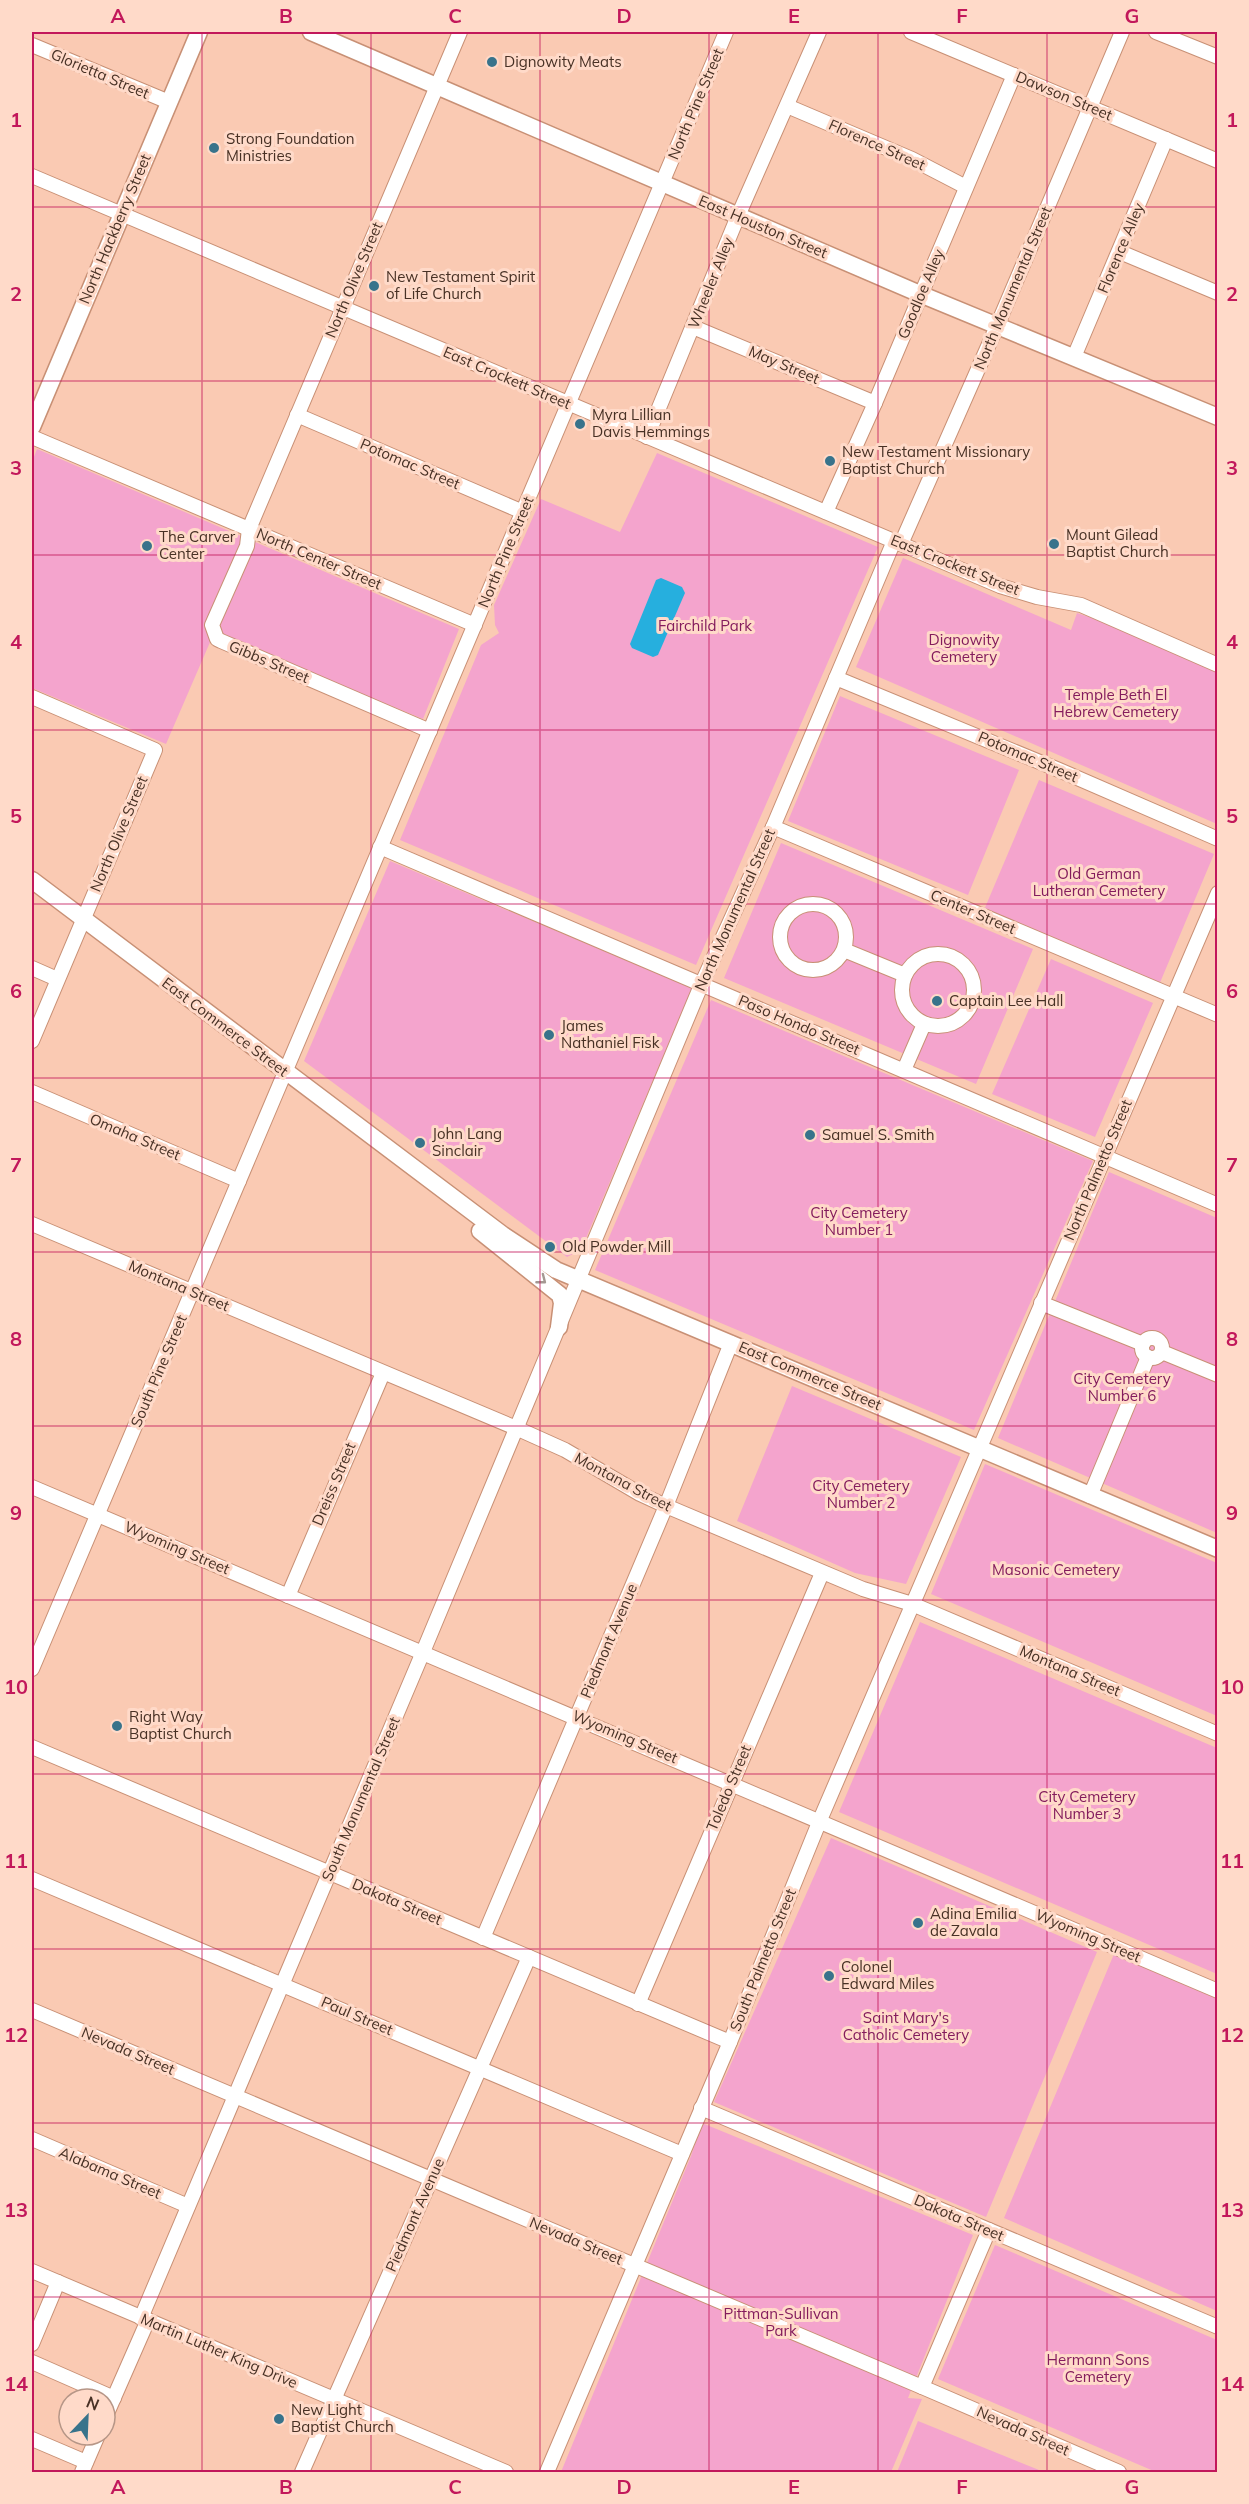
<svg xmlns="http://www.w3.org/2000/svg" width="1249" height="2504" viewBox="0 0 1249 2504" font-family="Mulish,sans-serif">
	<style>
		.green { fill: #f4a4cd }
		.water { fill: #26afde }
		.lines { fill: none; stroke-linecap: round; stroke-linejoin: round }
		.minor-casing { stroke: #c89075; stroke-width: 16 }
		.major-casing { stroke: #c89075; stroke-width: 19 }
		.minor { stroke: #fff; stroke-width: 14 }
		.major { stroke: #fff; stroke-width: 16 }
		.oneway { stroke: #a49892 }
		.grid { fill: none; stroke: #c2185b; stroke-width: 1.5; stroke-opacity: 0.55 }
		.poi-dot { fill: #38738b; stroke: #ffdac9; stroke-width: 2 }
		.labels { text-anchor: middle; stroke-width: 6; stroke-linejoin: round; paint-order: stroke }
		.poi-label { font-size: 15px; fill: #483125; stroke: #ffdac9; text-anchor: start }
		.street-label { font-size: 15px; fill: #483125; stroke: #ffdac9 }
		.park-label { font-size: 15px; fill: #841c5d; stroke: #ffdac9 }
		.neatline { fill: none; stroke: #c2185b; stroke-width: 2 }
		.grid-label { font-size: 20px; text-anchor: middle; font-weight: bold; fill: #c2185b }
	</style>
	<rect width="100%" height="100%" fill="#facab3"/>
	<!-- green -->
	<g class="green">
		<path d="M37 449 459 629 423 719 214 633 166 744 32 688V462Z"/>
		<path d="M657 453 878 547 696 965 400 840 481 645 499 633 495 625 494 605 541 499 620 532Z"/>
		<path d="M903 558 1071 630 1077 613 1095 619 1217 672V824L856 667Z"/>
		<path d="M840 696 1019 770 968 895 788 821Z"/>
		<path d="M1039 780 1214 854 1159 985 984 910Z"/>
		<path d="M781 843 1033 949 976 1084 724 978Z"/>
		<path d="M390 861 692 988 581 1250 567 1257 304 1061Z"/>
		<path d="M1051 959 1153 1003 1095 1137 992 1094Z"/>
		<path d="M711 1000 1093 1161 974 1430 595 1270Z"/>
		<path d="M1109 1172 1217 1218V1533L998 1438Z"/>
		<path d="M792 1386 961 1457 906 1584 855 1573 737 1521Z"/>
		<path d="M985 1464 1217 1563V1716L931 1594Z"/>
		<path d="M920 1622 1217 1748V1974L839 1812Z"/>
		<path d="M831 1838 1097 1952 986 2217 714 2102Z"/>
		<path d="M1114 1954 1217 1998V2311L1004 2218Z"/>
		<path d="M702 2123 973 2235 908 2398 922 2399 891 2472H561L691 2156Z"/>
		<path d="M995 2245 1217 2340V2472H1156L938 2379Z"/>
		<path d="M918 2421 1044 2472H897Z"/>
	</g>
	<!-- water -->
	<path class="water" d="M661 578 682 587 685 593 658 655 653 657 632 648 630 644 656 580Z"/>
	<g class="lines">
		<!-- minor casing -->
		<g class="minor-casing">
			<g id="minor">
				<path d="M911 32 1218 161"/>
				<path d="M1156 32 1218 57"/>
				<path d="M32 45 169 102"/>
				<path d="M787 106 912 159 966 187"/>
				<path d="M32 176 1000 586 1037 597 1081 605 1218 665"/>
				<path d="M1120 252 1218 293"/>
				<path d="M693 327 875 403"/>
				<path d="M1074 357 1166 139"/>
				<path d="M297 415 523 512"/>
				<path d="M32 437 475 625"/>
				<path d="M647 437 738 216 819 32"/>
				<path d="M826 512 875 403 1014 75"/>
				<path d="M901 544 997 326 1122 32"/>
				<path d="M836 678 1059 770 1218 839"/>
				<path d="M32 697 155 750 32 1041"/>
				<path d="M430 731 221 641 217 639 212 625 247 546 249 529 460 32"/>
				<path d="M773 827 1218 1015"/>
				<path d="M380 847 1218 1205"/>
				<circle cx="813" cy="937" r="33"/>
				<path d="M844 950 905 975"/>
				<circle cx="938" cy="990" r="36"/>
				<path d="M32 968 57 979"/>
				<path d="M904 1070 924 1024"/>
				<path d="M32 1092 239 1181"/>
				<path d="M32 1224 516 1428 565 1450 640 1494 666 1506 863 1589 912 1604 1218 1734"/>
				<path d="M1041 1303 1143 1344"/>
				<circle cx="1152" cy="1348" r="10"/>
				<path d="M1162 1352 1218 1375"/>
				<path d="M32 1487 1218 1991"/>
				<path d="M1090 1496 1148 1357"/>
				<path d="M288 1596 383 1373"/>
				<path d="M32 1669 726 32"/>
				<path d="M32 1747 730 2042"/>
				<path d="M32 1879 682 2154"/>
				<path d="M483 1938 666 1506 731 1343"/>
				<path d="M638 2004 822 1573"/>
				<path d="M32 2010 922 2387 1119 2472"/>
				<path d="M701 2108 1218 2327"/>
				<path d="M32 2139 188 2206"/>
				<path d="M32 2271 506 2472"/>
				<path d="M141 2318 423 1652 702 983 773 827 894 541"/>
				<path d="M32 2344 58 2282"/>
				<path d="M32 2362 114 2398"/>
				<path d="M922 2387 989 2230"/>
				<path d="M105 2418 148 2320"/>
				<path d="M32 2439 86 2462"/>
				<path d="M82 2472 98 2435"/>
				<path d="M302 2472 529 1957"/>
				<path d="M547 2472 730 2042 820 1820 1218 893"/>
			</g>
		</g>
		<!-- major casing -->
		<g class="major-casing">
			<g id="major">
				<path d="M311 32 920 294 1218 417"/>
				<path d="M32 427 199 32"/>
				<path d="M32 880 503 1235 556 1270 1218 1549"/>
				<path d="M480 1231 560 1295 562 1303 559 1327"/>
			</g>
		</g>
		<!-- minor -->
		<use href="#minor" class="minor"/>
		<!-- major -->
		<use href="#major" class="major"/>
	</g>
	<!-- one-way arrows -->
	<defs><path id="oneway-chevron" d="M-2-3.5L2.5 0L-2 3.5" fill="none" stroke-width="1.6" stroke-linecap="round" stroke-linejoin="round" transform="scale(1.5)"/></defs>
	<use class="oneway" href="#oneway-chevron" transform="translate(542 1280) rotate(38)"/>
	<!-- grid -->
	<path class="grid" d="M202 32V2472M371 32V2472M540 32V2472M709 32V2472M878 32V2472M1047 32V2472M32 207H1218M32 381H1218M32 555H1218M32 730H1218M32 904H1218M32 1078H1218M32 1252H1218M32 1426H1218M32 1600H1218M32 1774H1218M32 1949H1218M32 2123H1218M32 2297H1218"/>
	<!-- markers -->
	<g class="poi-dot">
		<circle cx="492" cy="62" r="6"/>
		<circle cx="214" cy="148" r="6"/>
		<circle cx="374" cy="286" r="6"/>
		<circle cx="580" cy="424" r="6"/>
		<circle cx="830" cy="461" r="6"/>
		<circle cx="1054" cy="544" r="6"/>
		<circle cx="147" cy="546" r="6"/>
		<circle cx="937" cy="1001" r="6"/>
		<circle cx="549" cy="1035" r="6"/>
		<circle cx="810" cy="1135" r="6"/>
		<circle cx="420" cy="1143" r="6"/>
		<circle cx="550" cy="1247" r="6"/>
		<circle cx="117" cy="1726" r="6"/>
		<circle cx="918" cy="1923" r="6"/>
		<circle cx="829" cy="1976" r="6"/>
		<circle cx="279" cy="2419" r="6"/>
	</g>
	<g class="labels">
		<!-- poi labels -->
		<g class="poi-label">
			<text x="504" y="67">Dignowity Meats</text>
			<text x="226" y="144">Strong Foundation<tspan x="226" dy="17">Ministries</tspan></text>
			<text x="386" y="282">New Testament Spirit<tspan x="386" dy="17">of Life Church</tspan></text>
			<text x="592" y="420">Myra Lillian<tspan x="592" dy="17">Davis Hemmings</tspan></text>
			<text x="842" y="457">New Testament Missionary<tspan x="842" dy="17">Baptist Church</tspan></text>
			<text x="1066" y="540">Mount Gilead<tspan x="1066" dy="17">Baptist Church</tspan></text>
			<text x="159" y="542">The Carver<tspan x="159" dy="17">Center</tspan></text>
			<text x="949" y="1006">Captain Lee Hall</text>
			<text x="561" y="1031">James<tspan x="561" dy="17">Nathaniel Fisk</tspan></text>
			<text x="432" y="1139">John Lang<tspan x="432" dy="17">Sinclair</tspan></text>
			<text x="822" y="1140">Samuel S. Smith</text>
			<text x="562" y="1252">Old Powder Mill</text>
			<text x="129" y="1722">Right Way<tspan x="129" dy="17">Baptist Church</tspan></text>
			<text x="930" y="1919">Adina Emilia<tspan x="930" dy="17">de Zavala</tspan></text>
			<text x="841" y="1972">Colonel<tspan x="841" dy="17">Edward Miles</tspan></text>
			<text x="291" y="2415">New Light<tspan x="291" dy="17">Baptist Church</tspan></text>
		</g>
		<!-- street labels -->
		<g class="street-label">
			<text transform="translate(100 74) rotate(23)" y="5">Glorietta Street</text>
			<text transform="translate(1064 96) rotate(23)" y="5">Dawson Street</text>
			<text transform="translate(696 104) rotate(-67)" y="5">North Pine Street</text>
			<text transform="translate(877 145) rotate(24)" y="5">Florence Street</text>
			<text transform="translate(763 227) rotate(23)" y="5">East Houston Street</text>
			<text transform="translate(115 229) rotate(-67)" y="5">North Hackberry Street</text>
			<text transform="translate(1121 248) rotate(-67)" y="5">Florence Alley</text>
			<text transform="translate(354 280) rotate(-67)" y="5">North Olive Street</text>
			<text transform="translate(711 283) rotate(-68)" y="5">Wheeler Alley</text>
			<text transform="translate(1013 288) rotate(-67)" y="5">North Monumental Street</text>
			<text transform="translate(921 294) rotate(-67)" y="5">Goodloe Alley</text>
			<text transform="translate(784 365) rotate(23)" y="5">May Street</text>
			<text transform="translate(507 378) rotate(23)" y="5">East Crockett Street</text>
			<text transform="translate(410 464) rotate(23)" y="5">Potomac Street</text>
			<text transform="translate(506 552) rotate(-67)" y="5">North Pine Street</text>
			<text transform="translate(319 559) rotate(23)" y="5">North Center Street</text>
			<text transform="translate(955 565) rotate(22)" y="5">East Crockett Street</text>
			<text transform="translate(269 662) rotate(23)" y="5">Gibbs Street</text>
			<text transform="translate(1028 757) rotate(23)" y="5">Potomac Street</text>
			<text transform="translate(119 834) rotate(-67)" y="5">North Olive Street</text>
			<text transform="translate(735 910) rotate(-66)" y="5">North Monumental Street</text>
			<text transform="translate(973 912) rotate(23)" y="5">Center Street</text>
			<text transform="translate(799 1025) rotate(23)" y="5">Paso Hondo Street</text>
			<text transform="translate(225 1027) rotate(37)" y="5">East Commerce Street</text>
			<text transform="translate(135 1137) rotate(23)" y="5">Omaha Street</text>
			<text transform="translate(1098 1170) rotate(-67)" y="5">North Palmetto Street</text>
			<text transform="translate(179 1286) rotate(23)" y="5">Montana Street</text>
			<text transform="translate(159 1371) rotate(-67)" y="5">South Pine Street</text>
			<text transform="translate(810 1376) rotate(23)" y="5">East Commerce Street</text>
			<text transform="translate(623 1482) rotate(28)" y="5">Montana Street</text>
			<text transform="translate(334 1484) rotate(-67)" y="5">Dreiss Street</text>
			<text transform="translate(177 1548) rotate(23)" y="5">Wyoming Street</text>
			<text transform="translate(609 1641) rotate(-67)" y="5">Piedmont Avenue</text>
			<text transform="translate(1070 1671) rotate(23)" y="5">Montana Street</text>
			<text transform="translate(625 1737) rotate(23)" y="5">Wyoming Street</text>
			<text transform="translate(729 1788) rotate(-67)" y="5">Toledo Street</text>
			<text transform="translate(361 1799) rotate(-67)" y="5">South Monumental Street</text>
			<text transform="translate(397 1902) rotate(23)" y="5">Dakota Street</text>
			<text transform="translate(1088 1936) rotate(23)" y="5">Wyoming Street</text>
			<text transform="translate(763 1960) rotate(-68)" y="5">South Palmetto Street</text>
			<text transform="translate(357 2016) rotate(23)" y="5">Paul Street</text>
			<text transform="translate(128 2051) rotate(23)" y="5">Nevada Street</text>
			<text transform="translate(110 2173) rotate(23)" y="5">Alabama Street</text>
			<text transform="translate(415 2215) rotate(-66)" y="5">Piedmont Avenue</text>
			<text transform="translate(959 2218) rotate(23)" y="5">Dakota Street</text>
			<text transform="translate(576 2241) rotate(23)" y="5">Nevada Street</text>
			<text transform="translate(219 2351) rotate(23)" y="5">Martin Luther King Drive</text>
			<text transform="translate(1023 2431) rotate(24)" y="5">Nevada Street</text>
		</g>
		<!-- park labels -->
		<g class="park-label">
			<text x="705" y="631">Fairchild Park</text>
			<text x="964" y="645">Dignowity<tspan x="964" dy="17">Cemetery</tspan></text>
			<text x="1116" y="700">Temple Beth El<tspan x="1116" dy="17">Hebrew Cemetery</tspan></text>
			<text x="1099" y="879">Old German<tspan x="1099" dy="17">Lutheran Cemetery</tspan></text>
			<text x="859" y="1218">City Cemetery<tspan x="859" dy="17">Number 1</tspan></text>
			<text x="1122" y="1384">City Cemetery<tspan x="1122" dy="17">Number 6</tspan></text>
			<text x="861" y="1491">City Cemetery<tspan x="861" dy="17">Number 2</tspan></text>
			<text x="1056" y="1575">Masonic Cemetery</text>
			<text x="1087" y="1802">City Cemetery<tspan x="1087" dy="17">Number 3</tspan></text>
			<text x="906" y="2023">Saint Mary's<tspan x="906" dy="17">Catholic Cemetery</tspan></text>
			<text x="781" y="2319">Pittman-Sullivan<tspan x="781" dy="17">Park</tspan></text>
			<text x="1098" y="2365">Hermann Sons<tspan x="1098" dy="17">Cemetery</tspan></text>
		</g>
	</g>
	<!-- border -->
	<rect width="1249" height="2504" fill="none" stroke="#ffdac9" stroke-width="66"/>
	<!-- north arrow -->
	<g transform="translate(87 2417) rotate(23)"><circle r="28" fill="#ffdac9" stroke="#b69687" stroke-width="1.5"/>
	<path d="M0-4.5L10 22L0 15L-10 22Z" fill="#38738b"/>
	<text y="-9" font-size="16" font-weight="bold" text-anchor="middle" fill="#483125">N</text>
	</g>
	<rect x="33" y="33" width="1183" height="2438" class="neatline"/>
	<g class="grid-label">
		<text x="118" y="23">A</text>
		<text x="286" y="23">B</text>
		<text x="455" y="23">C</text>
		<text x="624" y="23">D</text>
		<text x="794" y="23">E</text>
		<text x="962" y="23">F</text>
		<text x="1132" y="23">G</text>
		<text x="16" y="127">1</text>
		<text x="1232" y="127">1</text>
		<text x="16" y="301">2</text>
		<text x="1232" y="301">2</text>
		<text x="16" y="475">3</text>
		<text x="1232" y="475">3</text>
		<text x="16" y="649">4</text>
		<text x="1232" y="649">4</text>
		<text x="16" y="823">5</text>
		<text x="1232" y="823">5</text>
		<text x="16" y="998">6</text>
		<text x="1232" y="998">6</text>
		<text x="16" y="1172">7</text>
		<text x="1232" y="1172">7</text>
		<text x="16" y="1346">8</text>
		<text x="1232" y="1346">8</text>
		<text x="16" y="1520">9</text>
		<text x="1232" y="1520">9</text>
		<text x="16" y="1694">10</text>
		<text x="1232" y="1694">10</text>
		<text x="16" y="1868">11</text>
		<text x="1232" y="1868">11</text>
		<text x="16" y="2042">12</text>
		<text x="1232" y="2042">12</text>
		<text x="16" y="2217">13</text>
		<text x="1232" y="2217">13</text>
		<text x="16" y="2391">14</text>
		<text x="1232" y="2391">14</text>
		<text x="118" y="2494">A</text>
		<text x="286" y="2494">B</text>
		<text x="455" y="2494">C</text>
		<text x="624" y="2494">D</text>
		<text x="794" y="2494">E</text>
		<text x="962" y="2494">F</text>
		<text x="1132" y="2494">G</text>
	</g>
</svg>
